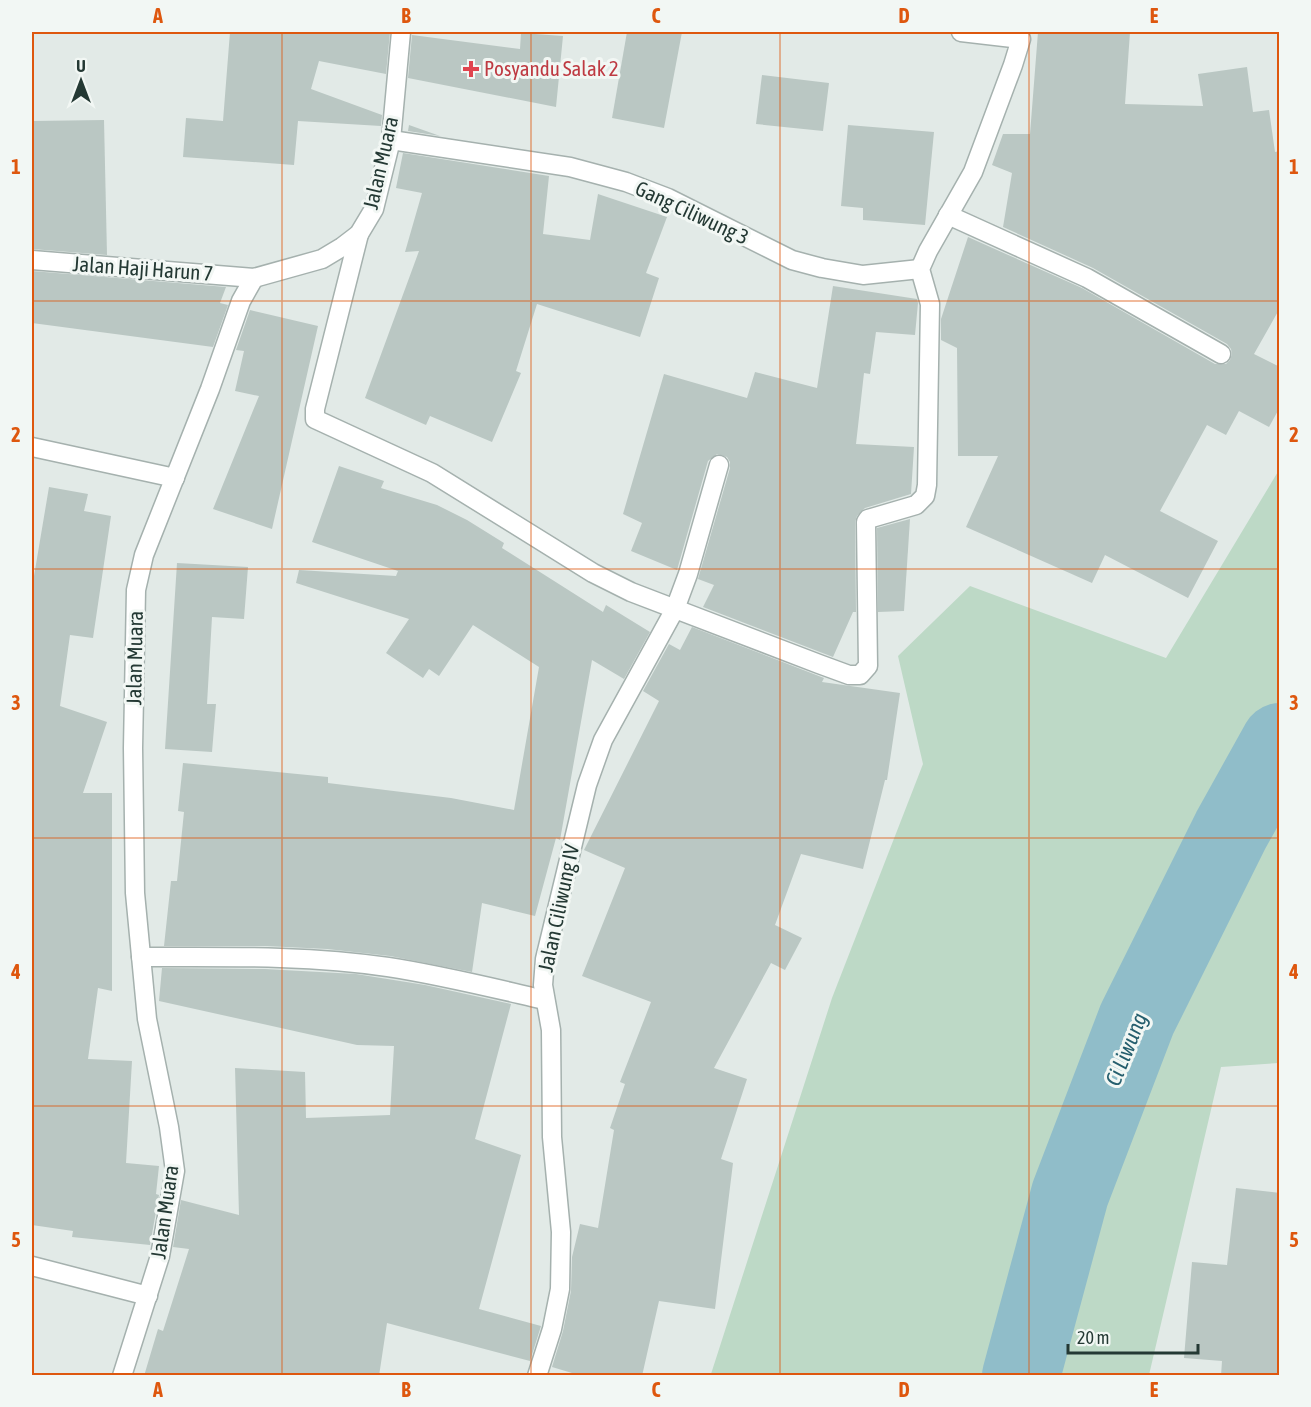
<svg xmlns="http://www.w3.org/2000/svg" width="1311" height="1407" viewBox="0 0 1311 1407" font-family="'Asap Condensed',sans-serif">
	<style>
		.green { fill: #bdd9c6 }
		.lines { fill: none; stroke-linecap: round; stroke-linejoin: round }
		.river { stroke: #90bdc9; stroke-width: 78 }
		.building { fill: #bac7c3 }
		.minor-casing { stroke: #a5b1ae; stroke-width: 21 }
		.minor { stroke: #fff; stroke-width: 18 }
		.grid { fill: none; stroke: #de570e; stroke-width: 1.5; stroke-opacity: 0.55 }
		.health-dot { fill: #e0444e; stroke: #f2f7f4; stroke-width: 2 }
		.labels { text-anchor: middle; stroke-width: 6; stroke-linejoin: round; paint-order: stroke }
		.health-label { font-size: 21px; fill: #be3a42; stroke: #f2f7f4; text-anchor: start }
		.street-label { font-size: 21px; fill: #243934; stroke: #f2f7f4 }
		.water-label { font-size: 22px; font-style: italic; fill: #255e6d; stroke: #f2f7f4 }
		.neatline { fill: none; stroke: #de570e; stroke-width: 2 }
		.grid-label { font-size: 20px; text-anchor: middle; font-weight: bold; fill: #de570e }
	</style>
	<rect width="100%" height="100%" fill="#e2eae7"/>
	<!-- green -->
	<path class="green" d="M1279 470V1063L1221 1067 1149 1375 711 1374 832 998 923 764 898 656 970 586 1166 658Z"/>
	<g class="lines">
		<!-- river -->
		<path class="river" d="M1021 1376 1070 1194 1137 1019 1231 830 1280 742"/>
	</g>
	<!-- building -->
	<g class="building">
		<path d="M230 32H390L386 74 319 61 311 89 382 115 381 126 298 121 294 165 183 157 186 118 223 121Z"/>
		<path d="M627 32H682L664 128 612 118Z"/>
		<path d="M1038 32H1130L1125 104 1203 106 1198 74 1247 67 1253 112 1269 110 1275 152 1280 151V308L1254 354 1280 367V407L1269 427 1239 411 1226 435 1207 425 1160 511 1218 541 1188 598 1105 555 1092 583 966 527 998 456H958L957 348 941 340V319L968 237 1082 288 1215 364H1226L1230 360 1232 354 1231 349 1227 344 1093 268 1003 227 1012 173 992 165 1003 134H1030Z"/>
		<path d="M521 33 563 36 556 107 408 78 412 35 520 49Z"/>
		<path d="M762 75 829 83 823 131 756 124Z"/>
		<path d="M104 120 107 255 32 249V121Z"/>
		<path d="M409 125 440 136 408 131Z"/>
		<path d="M848 125 934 132 925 225 863 220V208L841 206Z"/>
		<path d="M403 153 549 176 543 234 590 240 598 194 667 217 646 273 659 278 640 337 537 304 516 371 521 373 492 442 430 416 426 425 365 398 419 251 405 252 422 193 396 188Z"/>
		<path d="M32 271 226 287 220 303 228 305 213 347 32 323Z"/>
		<path d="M833 286 917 299 918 303 915 335 876 332 870 374 864 373 856 444 914 447 911 494 865 508 857 516 855 522 856 612H853L833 657 703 607 714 585 698 579 730 468V462L727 457 717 454 708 461 677 570 631 551 642 523 623 514 664 374 747 398 755 372 817 388Z"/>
		<path d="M250 310 318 326 272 529 213 509 259 396 235 391 244 351 236 350Z"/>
		<path d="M339 466 384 481 381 488 437 505 467 520 504 543 502 548 603 612 606 605 650 632 624 679 592 660 560 840 556 838 535 916 482 903 472 972 390 956 327 949 265 946H164L171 881H177L184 812 178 811 183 763 328 777V783L451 798 514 810 539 667 473 625 439 676 429 669 423 678 386 653 409 619 296 583 299 570 396 576 398 571 312 542Z"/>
		<path d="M49 487 88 494 84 511 111 516 93 638 70 635 60 706 107 722 83 793H112V991L98 988 88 1059 132 1061 126 1163 159 1166 156 1194 159 1195 150 1245 72 1237 73 1231 32 1225V588Z"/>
		<path d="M910 519 904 611 878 612 877 528Z"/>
		<path d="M177 563 248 567 244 619 212 617 207 704H216L212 752 165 749Z"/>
		<path d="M692 627 824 678 822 682 900 693 887 780H885L863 869 801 854 775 925 802 938 785 970 771 963 714 1068 747 1079 721 1159 733 1163 715 1309 659 1301 642 1376H582L552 1367 563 1331 571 1291 572 1257 580 1224 598 1228 614 1130 610 1128 625 1084 620 1082 651 1002 582 976 625 868 584 850 659 701 643 691 669 644 680 650Z"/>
		<path d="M162 968 265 969 356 974 425 985 511 1004 475 1139 521 1155 479 1309 541 1326 530 1361 387 1323 379 1376H144L158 1329 163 1331 189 1249 173 1247 181 1200 239 1215 235 1068 305 1072 306 1118 390 1115 394 1046 357 1045 159 1001Z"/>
		<path d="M1236 1188 1280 1193V1376H1221L1222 1361 1184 1358 1192 1262 1227 1265Z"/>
	</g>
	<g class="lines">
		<!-- minor casing -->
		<g class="minor-casing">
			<g id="minor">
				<path d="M391 140 570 167 626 182 668 198 792 260 822 268 863 275 920 269"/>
				<path d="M948 215 1087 278 1221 354"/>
				<path d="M359 234 315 409V419L432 473 593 573 631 592 819 664 849 675H860L868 666 866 522 868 519 916 505 925 496 927 485 930 304 920 269 928 251 973 172 1013 65 1021 39 961 32"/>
				<path d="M32 260 254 278 322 259 342 247 359 234 374 209 391 140 401 32"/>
				<path d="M32 447 175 478"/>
				<path d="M141 957C223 957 307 955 388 967 441 975 493 988 545 1000"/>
				<path d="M32 1266 148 1296"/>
				<path d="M122 1376 160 1256 175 1171 169 1127 147 1019 135 893 133 748 136 590 144 555 210 389 241 301 254 278"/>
				<path d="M537 1376 552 1329 560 1289 561 1232 552 1137 551 1030 543 985 545 959 587 785 603 740 675 609 688 574 719 465"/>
			</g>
		</g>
		<!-- minor -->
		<use href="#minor" class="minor"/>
	</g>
	<!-- grid -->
	<path class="grid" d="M282 32V1376M531 32V1376M780 32V1376M1029 32V1376M32 301H1280M32 569H1280M32 838H1280M32 1106H1280"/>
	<!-- markers -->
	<path class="health-dot" d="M468 60h6v6h6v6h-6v6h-6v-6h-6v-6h6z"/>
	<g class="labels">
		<!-- health labels -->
		<g class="health-label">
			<text x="484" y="76">Posyandu Salak 2</text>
		</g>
		<!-- street labels -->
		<g class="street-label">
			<text transform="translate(381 163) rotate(-77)" y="7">Jalan Muara</text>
			<text transform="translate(692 213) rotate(25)" y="7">Gang Ciliwung 3</text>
			<text transform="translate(143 269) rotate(4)" y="7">Jalan Haji Harun 7</text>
			<text transform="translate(135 658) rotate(-89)" y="7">Jalan Muara</text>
			<text transform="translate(559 908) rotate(-78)" y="7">Jalan Ciliwung IV</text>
			<text transform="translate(165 1212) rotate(-82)" y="7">Jalan Muara</text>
		</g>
		<!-- water labels -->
		<g class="water-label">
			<text transform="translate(1126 1049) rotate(-68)" y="8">Ci Liwung</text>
		</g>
	</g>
	<!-- border -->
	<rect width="1311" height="1407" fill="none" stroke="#f2f7f4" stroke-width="66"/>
	<!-- north arrow -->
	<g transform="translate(81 81)" stroke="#f2f7f4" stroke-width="4.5" paint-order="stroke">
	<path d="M0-4.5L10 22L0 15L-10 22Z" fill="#243934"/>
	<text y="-9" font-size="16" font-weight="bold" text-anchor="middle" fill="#243934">U</text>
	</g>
	<!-- scale -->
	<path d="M1068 1344v9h130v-9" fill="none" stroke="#243934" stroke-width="3"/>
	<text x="1077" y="1344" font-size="18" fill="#243934" stroke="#f2f7f4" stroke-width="4.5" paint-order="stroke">20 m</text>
	<rect x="33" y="33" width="1245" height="1341" class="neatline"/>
	<g class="grid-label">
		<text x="158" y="23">A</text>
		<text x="406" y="23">B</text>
		<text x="656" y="23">C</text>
		<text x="904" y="23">D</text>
		<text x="1154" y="23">E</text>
		<text x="16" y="174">1</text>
		<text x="1294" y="174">1</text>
		<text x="16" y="442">2</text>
		<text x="1294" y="442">2</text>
		<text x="16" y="710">3</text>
		<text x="1294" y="710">3</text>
		<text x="16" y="979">4</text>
		<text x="1294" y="979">4</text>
		<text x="16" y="1247">5</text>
		<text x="1294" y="1247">5</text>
		<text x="158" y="1397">A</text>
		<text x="406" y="1397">B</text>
		<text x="656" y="1397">C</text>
		<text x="904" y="1397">D</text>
		<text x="1154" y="1397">E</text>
	</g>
</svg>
